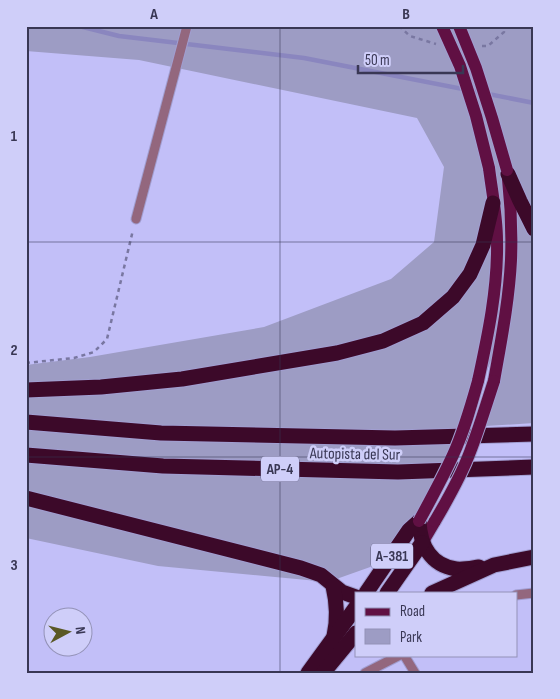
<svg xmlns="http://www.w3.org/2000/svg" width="560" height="699" viewBox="0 0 560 699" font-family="'Sofia Sans Condensed',sans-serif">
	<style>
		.green { fill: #9d9cc4 }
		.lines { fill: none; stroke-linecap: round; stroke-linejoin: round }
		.stream { stroke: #8a86bf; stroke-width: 4.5 }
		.minor-casing { stroke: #a19ed1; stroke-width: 11 }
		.major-casing { stroke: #a19ed1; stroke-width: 14 }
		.highway-casing { stroke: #a19ed1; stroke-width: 17 }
		.path { stroke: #7977a1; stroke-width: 2.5; stroke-dasharray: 4 4; stroke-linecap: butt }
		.minor { stroke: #93677e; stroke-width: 9 }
		.major { stroke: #601043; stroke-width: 12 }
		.highway { stroke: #3c0929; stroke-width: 15 }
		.major-bridge-casing { stroke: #a19ed1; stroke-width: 14; stroke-linecap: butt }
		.major-bridge { stroke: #601043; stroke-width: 12 }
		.grid { fill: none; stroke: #393754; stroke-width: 1; stroke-opacity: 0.55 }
		.labels { text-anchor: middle; stroke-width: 5; stroke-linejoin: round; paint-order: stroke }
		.shield { fill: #cfcef9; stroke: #666486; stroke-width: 1 }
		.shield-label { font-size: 15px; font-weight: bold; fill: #393754 }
		.street-label { font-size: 16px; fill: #393754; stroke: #cfcef9 }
		.neatline { fill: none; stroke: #393754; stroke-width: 2 }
		.grid-label { font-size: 16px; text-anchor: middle; font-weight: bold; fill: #393754 }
	</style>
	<rect width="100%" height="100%" fill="#c2bff8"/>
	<!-- green -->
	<path class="green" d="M26 26H534V423L486 426 501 335 449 468 404 555 328 582 158 566 26 538V365L90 357 264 327 391 279 434 242 444 167 417 118 139 60 26 51Z"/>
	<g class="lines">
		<!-- stream -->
		<path class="stream" d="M79 26 119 36 304 58 534 103"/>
		<!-- minor casing -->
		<g class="minor-casing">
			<g id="minor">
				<path d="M136 219 187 26"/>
				<path d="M516 595 534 593"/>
				<path d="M404 655 415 673"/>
				<path d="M365 673 400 655"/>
			</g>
		</g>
		<!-- major casing -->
		<g class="major-casing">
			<g id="major">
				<path d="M478 381C488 335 498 288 497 241 497 216 492 192 489 168"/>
				<path d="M494 381C501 341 509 301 511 260 512 233 511 206 508 179"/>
				<path d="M422 543 435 521"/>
			</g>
		</g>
		<!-- highway casing -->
		<g class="highway-casing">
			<g id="highway">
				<path d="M508 174 520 201 534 229"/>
				<path d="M26 390 101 387 182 379 337 353 383 341 423 323 453 297 470 274 483 245 493 203"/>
				<path d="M26 422 161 433 395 438 534 434"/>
				<path d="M26 455 163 466 398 472 534 467"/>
				<path d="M26 498 301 568 321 575 342 592 356 597"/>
				<path d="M419 521C420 544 430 565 456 569 463 570 472 568 479 567"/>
				<path d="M333 586C337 603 338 619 334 636"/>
				<path d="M366 593 409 530 419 521"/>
				<path d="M387 593 422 543"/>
				<path d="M432 593 494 565 534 557"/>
				<path d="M308 673 356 607"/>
				<path d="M323 673 356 633"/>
			</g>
		</g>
		<!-- path -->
		<g class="path">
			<path d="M399 26 410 36 436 44"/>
			<path d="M482 46H488L504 32 503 26"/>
			<path d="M26 363 74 358 94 352 107 339 133 230"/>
		</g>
		<!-- minor -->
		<use href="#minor" class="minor"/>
		<!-- major -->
		<use href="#major" class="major"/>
		<!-- highway -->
		<use href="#highway" class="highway"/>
		<!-- major-bridge casing -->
		<g class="major-bridge-casing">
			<g id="major-bridge">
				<path d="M442 26 460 66 476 116 489 168"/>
				<path d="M459 26 476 68 492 118 507 170"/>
				<path d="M419 521C431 499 443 477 453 455 464 431 471 406 478 381"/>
				<path d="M435 521C448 499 461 476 470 452 479 429 486 405 494 381"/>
			</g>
		</g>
		<!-- major-bridge -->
		<use href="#major-bridge" class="major-bridge"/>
	</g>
	<!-- grid -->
	<path class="grid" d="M280 26V673M26 242H534M26 457H534"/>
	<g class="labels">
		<!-- shield labels -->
		<g class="shield">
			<rect x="261" y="456.5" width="38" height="25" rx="4"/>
			<rect x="371" y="543.5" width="42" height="25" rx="4"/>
		</g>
		<g class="shield-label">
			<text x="280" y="474">AP-4</text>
			<text x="392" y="561">A-381</text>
		</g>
		<!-- street labels -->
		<g class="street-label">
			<text transform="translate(355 453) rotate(1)" y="6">Autopista del Sur</text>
		</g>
	</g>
	<!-- border -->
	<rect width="560" height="699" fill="none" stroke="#cfcef9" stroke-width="55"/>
	<!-- legend -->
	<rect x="355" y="592" width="162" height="65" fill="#cfcef9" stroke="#9392b7"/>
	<rect x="365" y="608" width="25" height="8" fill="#601043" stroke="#9392b7"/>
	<text x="400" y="616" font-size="15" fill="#393754">Road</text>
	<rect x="365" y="629" width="25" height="15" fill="#9d9cc4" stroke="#9392b7"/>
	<text x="400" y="642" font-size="15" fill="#393754">Park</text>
	<!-- north arrow -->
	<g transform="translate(68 632) rotate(83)"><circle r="24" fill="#cfcef9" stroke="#9392b7"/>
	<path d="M0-4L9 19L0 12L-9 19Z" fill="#5a5825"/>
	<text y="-8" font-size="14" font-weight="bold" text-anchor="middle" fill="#393754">N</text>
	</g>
	<!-- scale -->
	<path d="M358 65v8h105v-8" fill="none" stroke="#393754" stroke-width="2.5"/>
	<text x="365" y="65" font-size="15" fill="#393754" stroke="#cfcef9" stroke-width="4" paint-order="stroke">50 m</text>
	<rect x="28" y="28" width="504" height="644" class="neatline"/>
	<g class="grid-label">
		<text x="154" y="19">A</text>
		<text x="406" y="19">B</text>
		<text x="14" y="141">1</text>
		<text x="14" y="355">2</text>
		<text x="14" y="570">3</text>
	</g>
</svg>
